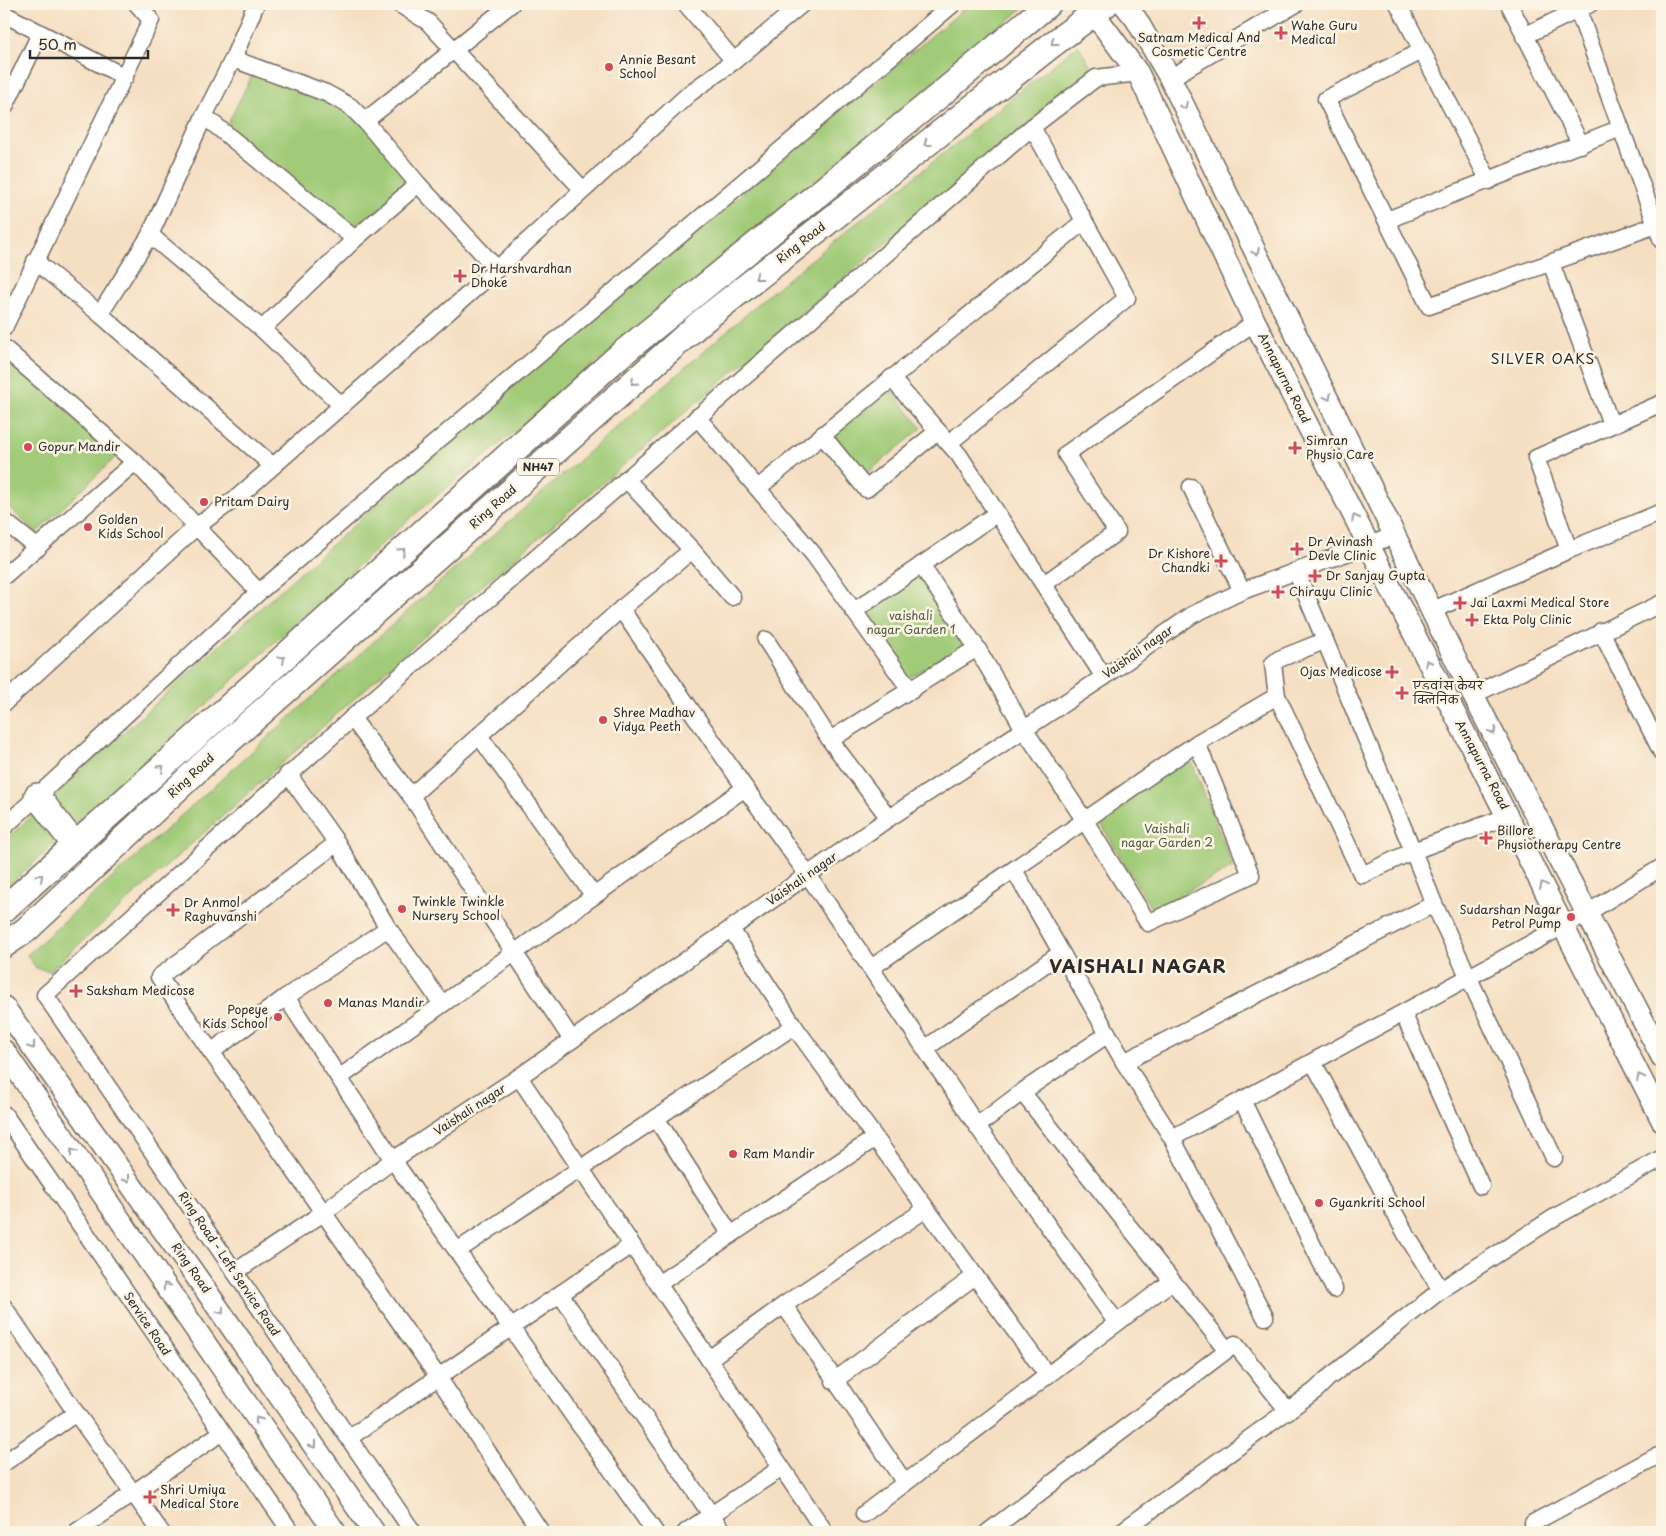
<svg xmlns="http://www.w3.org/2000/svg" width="1666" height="1536" viewBox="0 0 1666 1536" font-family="'Playpen Sans','Playpen Sans Deva',sans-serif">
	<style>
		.green { fill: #a1cb78; stroke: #667b52 }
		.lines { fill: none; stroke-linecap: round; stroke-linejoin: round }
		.minor-casing { stroke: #726a60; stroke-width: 19 }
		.major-casing { stroke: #726a60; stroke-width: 24 }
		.highway-casing { stroke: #726a60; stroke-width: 28 }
		.minor { stroke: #fff; stroke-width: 16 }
		.major { stroke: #fff; stroke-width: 21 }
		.highway { stroke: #fff; stroke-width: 25 }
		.oneway { stroke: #a0a0a0 }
		.poi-dot { fill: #d1495b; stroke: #fcf5e5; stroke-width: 2 }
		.labels { text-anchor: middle; stroke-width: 5; stroke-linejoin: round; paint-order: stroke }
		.shield { fill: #fcf5e5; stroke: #6a6863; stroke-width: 1 }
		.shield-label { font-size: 11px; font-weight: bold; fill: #2b2b2b }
		.poi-label { font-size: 12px; fill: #2b2b2b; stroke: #fcf5e5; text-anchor: start }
		.street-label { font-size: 12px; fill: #2b2b2b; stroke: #fcf5e5 }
		.park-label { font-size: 12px; fill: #4e5b42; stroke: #fcf5e5 }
		.neighbourhood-label { font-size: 14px; letter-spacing: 1px; fill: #2b2b2b; stroke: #fcf5e5 }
		.district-label { font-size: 18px; font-weight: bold; letter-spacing: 1px; fill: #2b2b2b; stroke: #fcf5e5 }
	</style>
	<rect width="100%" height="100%" fill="#fcf5e5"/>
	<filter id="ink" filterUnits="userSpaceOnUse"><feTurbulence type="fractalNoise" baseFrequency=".02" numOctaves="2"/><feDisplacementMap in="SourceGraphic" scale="10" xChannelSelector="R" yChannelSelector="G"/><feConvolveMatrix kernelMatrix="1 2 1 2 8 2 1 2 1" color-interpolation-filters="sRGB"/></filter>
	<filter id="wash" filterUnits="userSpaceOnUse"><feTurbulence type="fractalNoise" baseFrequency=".0096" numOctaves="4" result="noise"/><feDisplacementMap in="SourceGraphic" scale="20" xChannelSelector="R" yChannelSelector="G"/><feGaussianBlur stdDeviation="1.12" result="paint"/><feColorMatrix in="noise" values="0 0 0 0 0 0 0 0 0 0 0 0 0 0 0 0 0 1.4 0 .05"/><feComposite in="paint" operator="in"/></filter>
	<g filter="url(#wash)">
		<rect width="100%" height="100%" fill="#f5dfc3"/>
		<!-- green -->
		<g class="green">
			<path d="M970 4H1028L407 521 4 890V841L306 567 554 350Z"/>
			<path d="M1078 45 1093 71 790 323 449 614 49 971 36 968 27 955 433 588 775 289Z"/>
			<path d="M256 68 359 118 412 182 355 230 226 127Z"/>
			<path d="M4 357 119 454 36 533 4 502Z"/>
			<path d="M889 388 922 428 865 475 832 435Z"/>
			<path d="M918 574 966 644 908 678 864 615Z"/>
			<path d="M1189 755 1233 867 1152 910 1098 819Z"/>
		</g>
	</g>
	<g filter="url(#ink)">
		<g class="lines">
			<!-- minor casing -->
			<g class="minor-casing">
				<g id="minor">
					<path d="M399 4 428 22 583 190"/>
					<path d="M686 4 734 61"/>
					<path d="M1398 4 1489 181"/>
					<path d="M1509 4 1581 145"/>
					<path d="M1578 10 1662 241"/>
					<path d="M4 14 125 77"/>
					<path d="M1524 36 1590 4"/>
					<path d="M1422 51 1326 99 1429 306 1656 225"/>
					<path d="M233 59 326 93 350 106 365 121 418 184 497 269"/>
					<path d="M1170 78 1296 4"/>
					<path d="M4 108 40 34"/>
					<path d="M204 116 355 239"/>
					<path d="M365 121 511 4"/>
					<path d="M1387 220 1621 128"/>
					<path d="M150 235 262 329 342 406"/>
					<path d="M35 261 100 314 273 466"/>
					<path d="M1551 263 1611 424"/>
					<path d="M100 314 150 235 204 116 233 59 256 4"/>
					<path d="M4 328 151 20 137 4"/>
					<path d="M262 329 355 239 418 184"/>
					<path d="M4 348 135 462 259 592"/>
					<path d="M891 378 959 455 1104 677"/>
					<path d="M697 417 814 555 911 691"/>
					<path d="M822 435 866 489 938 431"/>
					<path d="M949 443 1127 298 1032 127"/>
					<path d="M626 479 692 550 732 597"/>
					<path d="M1191 487 1242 591"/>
					<path d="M758 488 1083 222"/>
					<path d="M4 521 38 548"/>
					<path d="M1569 550 1536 458 1662 403"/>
					<path d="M921 565 977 648 1024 729 1085 821 1148 923 1251 875 1197 743"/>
					<path d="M1296 571 1413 851 1509 816"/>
					<path d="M4 576 135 462"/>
					<path d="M1044 584 1117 532 1066 454 1255 322"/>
					<path d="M621 609 745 788 808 875 977 1126 1117 1323"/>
					<path d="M1433 610 1569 550 1662 512"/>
					<path d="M854 611 996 514"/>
					<path d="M1601 631 1662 753"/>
					<path d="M766 640 830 740 889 818"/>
					<path d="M1324 641 1279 659 1273 664 1277 696 1362 875 1413 851 1434 904 1554 1158"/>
					<path d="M1473 695 1662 603"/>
					<path d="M4 703 197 526 239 496 497 269 690 93 734 61 802 4"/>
					<path d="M352 718 411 796 572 1040"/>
					<path d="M480 737 594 896"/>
					<path d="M830 740 977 648"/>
					<path d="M288 774 337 843 388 928 442 1004"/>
					<path d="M411 796 621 609 692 550"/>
					<path d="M4 827 259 592 953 4"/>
					<path d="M337 843 159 977 438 1377 541 1532"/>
					<path d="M1014 870 1124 1062 1172 1138 1265 1317"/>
					<path d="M731 929 794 1026 1047 1375"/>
					<path d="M871 968 1197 743 1277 696"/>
					<path d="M286 997 393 1160 655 1532"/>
					<path d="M1403 1013 1481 1186"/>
					<path d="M926 1048 1061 953"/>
					<path d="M211 1052 286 997 388 928"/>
					<path d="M1124 1062 1434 904"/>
					<path d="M1313 1062 1407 1236 1441 1290"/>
					<path d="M519 1077 825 1532"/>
					<path d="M339 1078 745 788"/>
					<path d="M1022 1092 1227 1350"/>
					<path d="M1242 1100 1334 1289"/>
					<path d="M4 1114 291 1532"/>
					<path d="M656 1118 731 1235"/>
					<path d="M977 1126 1022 1092 1108 1034"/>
					<path d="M1172 1138 1587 913 1662 867"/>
					<path d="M457 1251 794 1026"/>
					<path d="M235 1272 323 1213 393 1160 519 1077 889 818 1104 677 1192 615 1242 591 1396 535"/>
					<path d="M658 1284 875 1138"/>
					<path d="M560 1294 723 1532"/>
					<path d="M784 1305 905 1483"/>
					<path d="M4 1307 76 1413 161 1532"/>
					<path d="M709 1359 784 1305 926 1209"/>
					<path d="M834 1381 975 1276"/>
					<path d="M349 1438 632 1245"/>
					<path d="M4 1463 76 1413"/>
					<path d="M864 1514 1171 1282"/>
					<path d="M1533 1523 1655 1457 1662 1456"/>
					<path d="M76 1532 221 1433"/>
					<path d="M413 1532 45 995 352 718 1032 127 1096 78 1138 73"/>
					<path d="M686 1532 781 1468"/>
					<path d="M988 1532 1235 1344 1288 1411"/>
					<path d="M1121 1532 1316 1390 1327 1379 1441 1290 1555 1217 1662 1158"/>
				</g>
			</g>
			<!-- major casing -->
			<g class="major-casing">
				<g id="major">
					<path d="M1087 4 1138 73 1255 322 1662 1120"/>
					<path d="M1124 4 1136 19 1170 78 1473 695 1662 1057"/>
					<path d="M4 1007 193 1272 374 1532"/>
					<path d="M4 1051 335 1532"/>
				</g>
			</g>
			<!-- highway casing -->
			<g class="highway-casing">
				<g id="highway">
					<path d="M37 796 75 845"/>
					<path d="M4 909 619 356 941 94 1048 4"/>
					<path d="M4 945 26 930 210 758 700 323 1049 47 1106 4"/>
				</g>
			</g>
			<!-- minor -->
			<use href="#minor" class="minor"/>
			<!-- major -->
			<use href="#major" class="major"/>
			<!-- highway -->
			<use href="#highway" class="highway"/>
		</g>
		<!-- one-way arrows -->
		<defs><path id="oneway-chevron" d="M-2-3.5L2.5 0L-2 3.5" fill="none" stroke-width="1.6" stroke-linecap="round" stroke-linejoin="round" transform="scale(1.25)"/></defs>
		<g class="oneway">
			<use href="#oneway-chevron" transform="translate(1054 42) rotate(142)"/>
			<use href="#oneway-chevron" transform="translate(1184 106) rotate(64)"/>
			<use href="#oneway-chevron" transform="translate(927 143) rotate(142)"/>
			<use href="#oneway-chevron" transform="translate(1256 252) rotate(64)"/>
			<use href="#oneway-chevron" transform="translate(758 277) rotate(142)"/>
			<use href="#oneway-chevron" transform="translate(634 382) rotate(138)"/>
			<use href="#oneway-chevron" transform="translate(1328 397) rotate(64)"/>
			<use href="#oneway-chevron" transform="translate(1355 518) rotate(-117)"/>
			<use href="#oneway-chevron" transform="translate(402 551) rotate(-42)"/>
			<use href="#oneway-chevron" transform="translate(282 659) rotate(-42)"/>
			<use href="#oneway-chevron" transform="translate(1428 663) rotate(-118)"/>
			<use href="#oneway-chevron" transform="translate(1493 731) rotate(62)"/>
			<use href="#oneway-chevron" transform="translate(161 768) rotate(-42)"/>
			<use href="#oneway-chevron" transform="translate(40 877) rotate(-42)"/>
			<use href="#oneway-chevron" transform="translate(1543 885) rotate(-116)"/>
			<use href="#oneway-chevron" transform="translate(32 1046) rotate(54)"/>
			<use href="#oneway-chevron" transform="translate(1640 1077) rotate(-117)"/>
			<use href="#oneway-chevron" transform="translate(73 1152) rotate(-125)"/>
			<use href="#oneway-chevron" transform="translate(127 1179) rotate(54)"/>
			<use href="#oneway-chevron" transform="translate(166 1286) rotate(-125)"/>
			<use href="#oneway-chevron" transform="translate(221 1311) rotate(55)"/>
			<use href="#oneway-chevron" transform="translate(258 1420) rotate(-125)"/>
			<use href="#oneway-chevron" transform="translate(313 1445) rotate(55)"/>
		</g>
	</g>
	<!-- markers -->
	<g class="poi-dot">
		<path d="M1196.5 15.5h5v5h5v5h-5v5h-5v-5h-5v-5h5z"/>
		<path d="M1278.5 25.5h5v5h5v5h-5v5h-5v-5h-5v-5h5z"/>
		<circle cx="609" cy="67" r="5"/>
		<path d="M457.5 268.5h5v5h5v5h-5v5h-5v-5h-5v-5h5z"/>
		<circle cx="28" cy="447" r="5"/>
		<path d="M1292.5 440.5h5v5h5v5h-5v5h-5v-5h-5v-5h5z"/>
		<circle cx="204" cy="502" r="5"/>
		<circle cx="88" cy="527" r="5"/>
		<path d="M1294.5 541.5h5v5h5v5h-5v5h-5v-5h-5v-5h5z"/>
		<path d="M1218.5 553.5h5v5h5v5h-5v5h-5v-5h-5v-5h5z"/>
		<path d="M1312.5 568.5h5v5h5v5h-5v5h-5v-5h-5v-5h5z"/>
		<path d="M1275.5 584.5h5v5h5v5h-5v5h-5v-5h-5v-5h5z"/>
		<path d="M1457.5 595.5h5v5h5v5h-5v5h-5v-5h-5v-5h5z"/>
		<path d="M1469.5 612.5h5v5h5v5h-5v5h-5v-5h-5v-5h5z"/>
		<path d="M1389.5 664.5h5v5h5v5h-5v5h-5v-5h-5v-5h5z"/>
		<path d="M1399.5 685.5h5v5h5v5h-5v5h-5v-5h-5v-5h5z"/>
		<circle cx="603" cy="720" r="5"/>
		<path d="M1483.5 830.5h5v5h5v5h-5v5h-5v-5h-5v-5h5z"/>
		<circle cx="402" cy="909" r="5"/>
		<path d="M170.5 902.5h5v5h5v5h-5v5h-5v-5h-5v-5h5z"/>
		<circle cx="1571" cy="917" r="5"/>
		<path d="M73.5 983.5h5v5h5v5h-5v5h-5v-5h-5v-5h5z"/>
		<circle cx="328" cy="1003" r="5"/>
		<circle cx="278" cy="1017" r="5"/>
		<circle cx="733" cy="1154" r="5"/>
		<circle cx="1319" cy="1203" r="5"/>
		<path d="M147.5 1489.5h5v5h5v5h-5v5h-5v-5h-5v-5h5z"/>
	</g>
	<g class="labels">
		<!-- shield labels -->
		<rect class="shield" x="517" y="458.5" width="42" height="17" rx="4"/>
		<g class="shield-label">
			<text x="538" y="471">NH47</text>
		</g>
		<!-- poi labels -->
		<g class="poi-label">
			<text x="1291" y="30">Wahe Guru<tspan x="1291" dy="14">Medical</tspan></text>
			<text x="1199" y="42" text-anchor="middle">Satnam Medical And<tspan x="1199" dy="14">Cosmetic Centre</tspan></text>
			<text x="619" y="64">Annie Besant<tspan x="619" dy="14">School</tspan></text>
			<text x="471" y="273">Dr Harshvardhan<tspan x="471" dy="14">Dhoke</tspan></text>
			<text x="1306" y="445">Simran<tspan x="1306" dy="14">Physio Care</tspan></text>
			<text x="38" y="451">Gopur Mandir</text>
			<text x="214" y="506">Pritam Dairy</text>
			<text x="98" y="524">Golden<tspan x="98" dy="14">Kids School</tspan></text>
			<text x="1308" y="546">Dr Avinash<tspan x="1308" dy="14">Devle Clinic</tspan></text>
			<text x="1210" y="558" text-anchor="end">Dr Kishore<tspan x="1210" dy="14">Chandki</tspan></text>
			<text x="1326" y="580">Dr Sanjay Gupta</text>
			<text x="1289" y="596">Chirayu Clinic</text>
			<text x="1470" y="607">Jai Laxmi Medical Store</text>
			<text x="1483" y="624">Ekta Poly Clinic</text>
			<text x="1382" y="676" text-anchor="end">Ojas Medicose</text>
			<text x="1413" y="690">एडवांस केयर<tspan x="1413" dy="14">क्लिनिक</tspan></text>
			<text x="613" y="717">Shree Madhav<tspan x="613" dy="14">Vidya Peeth</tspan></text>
			<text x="1497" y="835">Billore<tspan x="1497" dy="14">Physiotherapy Centre</tspan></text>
			<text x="412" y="906">Twinkle Twinkle<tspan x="412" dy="14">Nursery School</tspan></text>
			<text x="184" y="907">Dr Anmol<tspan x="184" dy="14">Raghuvanshi</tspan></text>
			<text x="1561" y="914" text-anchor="end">Sudarshan Nagar<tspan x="1561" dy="14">Petrol Pump</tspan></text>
			<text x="86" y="995">Saksham Medicose</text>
			<text x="338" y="1007">Manas Mandir</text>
			<text x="268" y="1014" text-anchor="end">Popeye<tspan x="268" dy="14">Kids School</tspan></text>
			<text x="743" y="1158">Ram Mandir</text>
			<text x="1329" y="1207">Gyankriti School</text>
			<text x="160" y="1494">Shri Umiya<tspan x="160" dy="14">Medical Store</tspan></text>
		</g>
		<!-- street labels -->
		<g class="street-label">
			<text transform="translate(801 243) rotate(-38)" y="4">Ring Road</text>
			<text transform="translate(1284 378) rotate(63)" y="4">Annapurna Road</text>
			<text transform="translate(493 507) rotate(-42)" y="4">Ring Road</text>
			<text transform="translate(1138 652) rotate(-35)" y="4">Vaishali nagar</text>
			<text transform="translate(1482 765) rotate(62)" y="4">Annapurna Road</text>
			<text transform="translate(191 776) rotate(-43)" y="4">Ring Road</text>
			<text transform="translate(802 879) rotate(-35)" y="4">Vaishali nagar</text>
			<text transform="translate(470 1110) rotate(-33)" y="4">Vaishali nagar</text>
			<text transform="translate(229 1264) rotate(56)" y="4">Ring Road - Left Service Road</text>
			<text transform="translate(191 1268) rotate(55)" y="4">Ring Road</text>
			<text transform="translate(147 1324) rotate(56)" y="4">Service Road</text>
		</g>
		<!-- park labels -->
		<g class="park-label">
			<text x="911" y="620">vaishali<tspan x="911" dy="14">nagar Garden 1</tspan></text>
			<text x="1167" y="833">Vaishali<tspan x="1167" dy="14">nagar Garden 2</tspan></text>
		</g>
		<!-- neighbourhood labels -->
		<g class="neighbourhood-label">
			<text x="1543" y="364">SILVER OAKS</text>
		</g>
		<!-- district labels -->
		<g class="district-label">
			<text x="1138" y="973">VAISHALI NAGAR</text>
		</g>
	</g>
	<!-- margin -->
	<rect width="1666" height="1536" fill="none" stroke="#fcf5e5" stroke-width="20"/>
	<!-- scale -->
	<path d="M30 50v8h118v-8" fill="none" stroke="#2b2b2b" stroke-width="2.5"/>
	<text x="38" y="50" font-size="15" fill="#2b2b2b" stroke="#fcf5e5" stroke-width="4" paint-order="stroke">50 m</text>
</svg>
